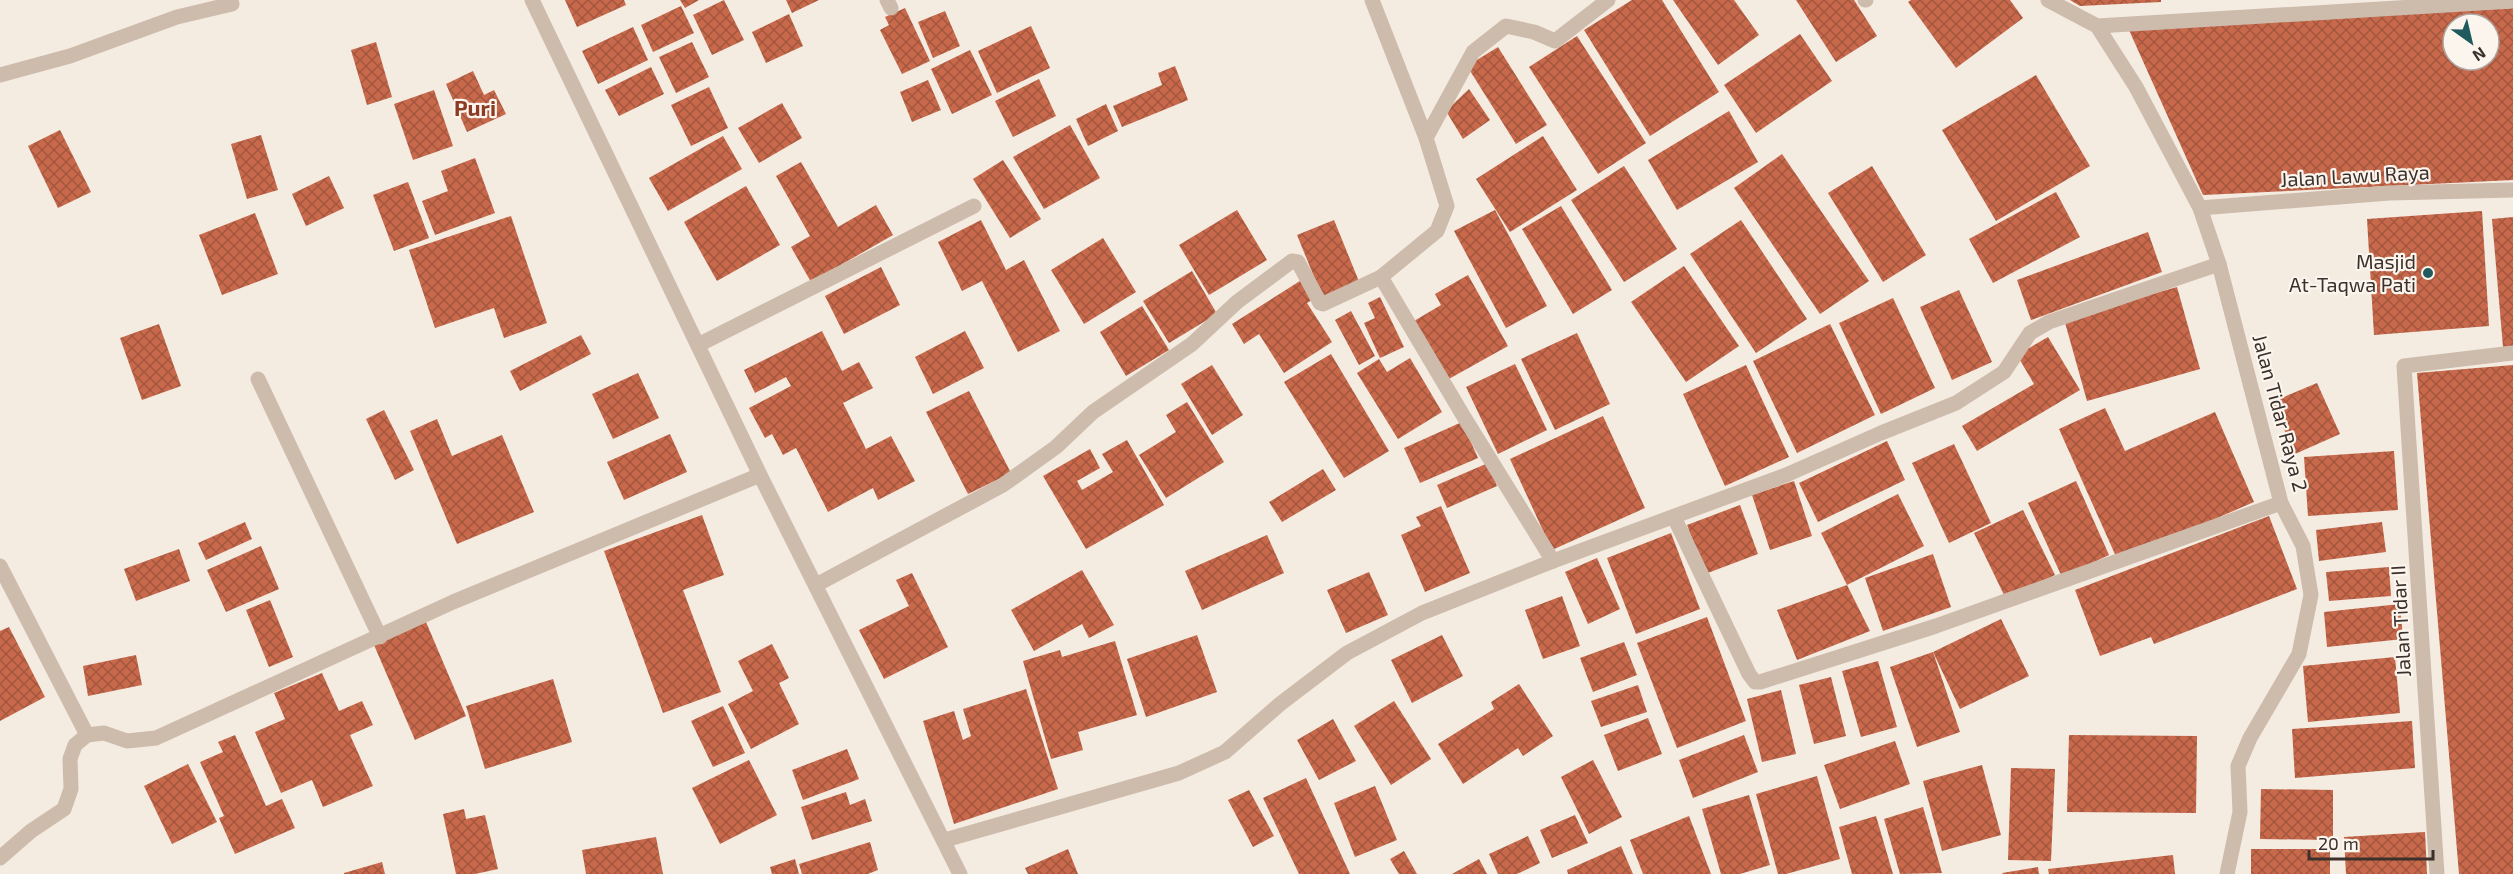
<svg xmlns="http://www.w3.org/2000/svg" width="2513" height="874" viewBox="0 0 2513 874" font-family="'Exo 2',sans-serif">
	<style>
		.building { fill: url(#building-cross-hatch); fill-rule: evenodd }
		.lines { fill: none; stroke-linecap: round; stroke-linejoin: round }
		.minor { stroke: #cdbbac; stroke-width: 15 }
		.poi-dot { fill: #1f5a5e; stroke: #fbf5ee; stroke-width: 2 }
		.labels { text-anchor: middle; stroke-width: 4.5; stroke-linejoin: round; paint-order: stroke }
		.street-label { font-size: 20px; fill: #3b302b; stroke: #fbf5ee }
		.poi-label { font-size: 20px; fill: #3b302b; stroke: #fbf5ee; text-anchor: end }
		.quarter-label { font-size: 22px; font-weight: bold; fill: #8c3b22; stroke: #fbf5ee }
	</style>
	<defs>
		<pattern id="building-cross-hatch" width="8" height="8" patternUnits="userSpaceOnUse" patternTransform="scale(1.5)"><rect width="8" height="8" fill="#c8694b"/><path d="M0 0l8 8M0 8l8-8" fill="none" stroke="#a4573f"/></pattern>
	</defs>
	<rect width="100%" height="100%" fill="#f4ebe1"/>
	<!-- building -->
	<g class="building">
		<path d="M565 0H624L626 5 577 27Z"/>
		<path d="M680 0H699L685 8Z"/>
		<path d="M724 0 744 40 712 55 693 15Z"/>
		<path d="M786 0H819L792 13Z"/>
		<path d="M1632 0H1662L1719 92 1650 136 1584 30Z"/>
		<path d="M1673 0H1734L1759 35 1718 65Z"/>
		<path d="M1796 0H1854L1877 36 1836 62Z"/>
		<path d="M1911 0H2010L2023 18 1956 68 1908 2Z"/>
		<path d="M2070 0H2161V2L2080 6Z"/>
		<path d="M681 6 694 33 653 52 641 25Z"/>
		<path d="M905 8 930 61 902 74 880 30 889 25 885 17Z"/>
		<path d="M2513 8V180L2203 195 2129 30ZM2453 24H2489V60H2453Z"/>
		<path d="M945 11 960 46 933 58 918 22Z"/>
		<path d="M789 14 803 46 766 63 752 32Z"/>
		<path d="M1031 26 1050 68 997 93 978 51Z"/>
		<path d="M633 27 648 60 598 84 582 51Z"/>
		<path d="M1800 34 1832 81 1756 133 1724 85Z"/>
		<path d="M1577 36 1646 143 1598 174 1529 67Z"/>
		<path d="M376 42 392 97 367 105 351 50Z"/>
		<path d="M692 42 709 77 676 93 659 57Z"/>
		<path d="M1498 47 1547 125 1516 144 1467 66Z"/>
		<path d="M970 50 992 95 952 114 931 69Z"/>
		<path d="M1175 66 1188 100 1122 127 1113 106 1162 85 1158 73Z"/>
		<path d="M651 67 664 94 619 116 605 90Z"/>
		<path d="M473 71 484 95 494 90 506 114 467 132 446 84Z"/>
		<path d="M2036 75 2090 166 1996 221 1942 130Z"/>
		<path d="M1039 79 1056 116 1013 137 995 101Z"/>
		<path d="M928 80 941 110 912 122 900 92Z"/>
		<path d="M709 87 728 128 691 146 671 105Z"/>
		<path d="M1469 89 1490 120 1463 139 1446 111Z"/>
		<path d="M434 90 453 146 413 160 394 104Z"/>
		<path d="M782 103 802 138 759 163 738 128Z"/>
		<path d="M1106 104 1118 131 1088 146 1076 119Z"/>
		<path d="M1729 111 1758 162 1677 210 1648 160Z"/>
		<path d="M1070 125 1100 178 1044 209 1013 157Z"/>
		<path d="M60 130 91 192 58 208 28 146Z"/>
		<path d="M261 135 278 190 247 199 231 144Z"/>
		<path d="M723 136 742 169 668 211 649 178Z"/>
		<path d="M1543 136 1577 190 1510 232 1476 179Z"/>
		<path d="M1782 154 1869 281 1820 314 1734 188Z"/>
		<path d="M475 158 495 213 435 235 422 201 448 191 441 171Z"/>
		<path d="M1003 160 1041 219 1010 238 973 179Z"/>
		<path d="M801 162 838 227 876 205 893 235 811 282 791 247 810 236 776 176Z"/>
		<path d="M1624 166 1677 249 1624 282 1571 200Z"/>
		<path d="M1872 166 1926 255 1883 282 1828 193Z"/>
		<path d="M329 176 344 208 306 226 292 194Z"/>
		<path d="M408 182 429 238 394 251 373 195Z"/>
		<path d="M746 186 780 245 717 281 684 222Z"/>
		<path d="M2056 192 2080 237 1993 283 1969 239Z"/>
		<path d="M1561 206 1612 290 1573 314 1522 229Z"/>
		<path d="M1237 210 1267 260 1209 295 1179 245Z"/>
		<path d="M1495 210 1547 306 1506 328 1454 231Z"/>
		<path d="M2482 211 2489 326 2374 335 2367 219Z"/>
		<path d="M255 213 278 274 222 295 199 235Z"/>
		<path d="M511 216 547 323 504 338 494 308 435 328 409 250Z"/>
		<path d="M2513 217V346L2503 347 2492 219Z"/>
		<path d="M981 220 1006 270 1024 260 1060 331 1018 352 982 281 962 291 938 242Z"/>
		<path d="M1334 220 1360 284 1323 299 1297 235Z"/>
		<path d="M1741 220 1807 319 1756 353 1690 254Z"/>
		<path d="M2148 232 2162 272 2031 320 2017 280Z"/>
		<path d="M1103 238 1136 292 1084 324 1051 270Z"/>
		<path d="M1684 266 1739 346 1686 382 1631 302Z"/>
		<path d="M881 267 900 305 844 334 825 296Z"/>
		<path d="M1192 271 1217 314 1169 343 1143 301Z"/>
		<path d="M1468 275 1508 346 1447 380 1414 321 1441 305 1435 294Z"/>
		<path d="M1303 279 1315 298 1307 303 1332 342 1284 373 1259 334 1244 344 1232 324Z"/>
		<path d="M2177 287 2200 369 2087 401 2064 319Z"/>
		<path d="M1959 290 1992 362 1952 380 1920 307Z"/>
		<path d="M1380 297 1404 347 1380 358 1364 323 1375 318 1368 303Z"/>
		<path d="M1893 298 1935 388 1881 414 1839 323Z"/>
		<path d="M1142 306 1169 350 1126 376 1100 332Z"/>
		<path d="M1351 311 1375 356 1359 365 1335 320Z"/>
		<path d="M159 324 181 386 142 400 120 338Z"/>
		<path d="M1830 324 1875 415 1797 453 1753 361Z"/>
		<path d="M822 331 842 371 859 362 873 388 843 403 866 449 891 436 915 481 878 500 873 488 828 512 796 448 783 455 772 434 765 438 749 408 791 386 786 377 755 393 744 370Z"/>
		<path d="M965 331 984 368 933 394 915 357Z"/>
		<path d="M1577 333 1610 404 1555 430 1521 359Z"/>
		<path d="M581 335 591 354 520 391 510 371Z"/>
		<path d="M2048 337 2080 390 1977 451 1962 426 2034 384 2017 355Z"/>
		<path d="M1331 354 1389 451 1344 478 1284 382Z"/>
		<path d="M1410 358 1442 412 1398 439 1357 373 1379 359 1387 372Z"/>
		<path d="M1515 364 1547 430 1498 454 1466 387Z"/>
		<path d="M1212 365 1243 415 1212 435 1181 384Z"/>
		<path d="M1746 365 1789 457 1725 486 1683 394Z"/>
		<path d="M2513 365V874H2459L2417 373Z"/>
		<path d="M638 373 659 418 613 439 592 394Z"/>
		<path d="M2317 383 2340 434 2295 454 2272 402Z"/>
		<path d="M969 391 1011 473 968 494 926 412Z"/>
		<path d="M1187 402 1224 462 1166 498 1139 455 1176 432 1166 415Z"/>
		<path d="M2105 408 2125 451 2215 412 2254 502 2118 561 2059 429Z"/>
		<path d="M384 410 414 470 395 480 366 419Z"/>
		<path d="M1603 416 1645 508 1552 550 1510 459Z"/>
		<path d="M437 419 452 456 502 435 534 512 457 544 410 431Z"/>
		<path d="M1462 422 1478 458 1420 483 1404 448Z"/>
		<path d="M670 434 687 472 624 500 607 462Z"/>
		<path d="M1127 440 1164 505 1086 549 1043 476 1090 449 1100 468 1077 481 1082 490 1113 472 1102 454Z"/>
		<path d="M1887 441 1905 480 1818 522 1799 483Z"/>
		<path d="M1954 444 1991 523 1949 543 1912 463Z"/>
		<path d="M2394 451 2398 510 2308 516 2304 457Z"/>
		<path d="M1488 463 1497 486 1447 508 1437 485Z"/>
		<path d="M1323 469 1336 490 1282 522 1269 502Z"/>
		<path d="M1794 481 1812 536 1770 550 1752 495Z"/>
		<path d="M2076 481 2109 555 2062 577 2028 503Z"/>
		<path d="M1898 494 1924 546 1847 585 1870 631 1797 660 1777 610 1847 585 1821 533Z"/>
		<path d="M1740 505 1758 554 1705 574 1687 525Z"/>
		<path d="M1441 506 1470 573 1425 592 1401 535 1421 526 1416 517Z"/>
		<path d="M2023 510 2055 575 2006 599 1974 533Z"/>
		<path d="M702 515 724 575 683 590 721 692 663 713 604 551Z"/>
		<path d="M2269 516 2297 589 2154 644 2151 637 2100 656 2075 590Z"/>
		<path d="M245 522 252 539 206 560 198 543Z"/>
		<path d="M2382 522 2386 552 2319 561 2316 530Z"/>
		<path d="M1671 533 1700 609 1636 634 1607 558Z"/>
		<path d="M1267 535 1284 573 1202 610 1185 571Z"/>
		<path d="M261 546 279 589 226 612 207 570Z"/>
		<path d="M179 549 190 581 136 601 124 569Z"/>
		<path d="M1933 554 1951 607 1883 631 1865 578Z"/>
		<path d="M1597 558 1620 609 1588 624 1565 572Z"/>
		<path d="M2389 567 2391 596 2329 601 2326 572Z"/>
		<path d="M1082 570 1114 625 1089 638 1082 624 1034 651 1011 610Z"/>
		<path d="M1369 572 1388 615 1346 633 1327 590Z"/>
		<path d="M912 573 948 647 884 679 859 630 909 606 896 580Z"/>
		<path d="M1562 596 1580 646 1543 659 1525 610Z"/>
		<path d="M270 600 293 657 269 667 246 610Z"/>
		<path d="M2400 604 2403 639 2327 647 2324 612Z"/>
		<path d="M1707 617 1746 721 1677 748 1637 643Z"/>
		<path d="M2001 619 2029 676 1960 709 1933 652Z"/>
		<path d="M426 622 466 716 415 740 374 645Z"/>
		<path d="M9 627 45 697 0 721V631Z"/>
		<path d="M1197 635 1217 692 1146 717 1127 659Z"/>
		<path d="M1442 635 1463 676 1412 703 1391 660Z"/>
		<path d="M1115 641 1137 715 1078 732 1083 750 1051 759 1023 661 1060 650 1062 657Z"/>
		<path d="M1624 642 1637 675 1593 692 1580 658Z"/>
		<path d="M772 644 789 678 779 683 799 724 751 749 728 704 753 691 738 661Z"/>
		<path d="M1933 652 1960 732 1917 747 1890 667Z"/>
		<path d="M136 655 142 685 88 696 83 666Z"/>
		<path d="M2395 657 2400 713 2308 722 2303 666Z"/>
		<path d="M1878 661 1897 727 1861 737 1842 671Z"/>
		<path d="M322 673 339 711 362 701 373 725 350 735 373 786 323 807 312 780 281 793 255 732 285 719 274 693Z"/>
		<path d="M1831 677 1846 736 1814 744 1799 685Z"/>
		<path d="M553 679 572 742 485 769 466 706Z"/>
		<path d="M1519 684 1553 736 1523 756 1518 748 1463 784 1438 744 1494 709 1491 702Z"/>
		<path d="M1638 685 1647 712 1601 727 1591 701Z"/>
		<path d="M1026 689 1058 789 954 824 923 721 954 711 963 740 971 736 963 709Z"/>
		<path d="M1781 690 1796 754 1762 762 1747 699Z"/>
		<path d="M1394 701 1431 759 1391 785 1354 726Z"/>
		<path d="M723 706 745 753 713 767 691 721Z"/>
		<path d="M1648 718 1662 754 1618 771 1604 735Z"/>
		<path d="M1333 719 1356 761 1319 780 1297 740Z"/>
		<path d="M2412 721 2415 768 2295 778 2292 729Z"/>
		<path d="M235 735 266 806 282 799 295 828 235 854 219 818 224 816 200 762 223 752 218 742Z"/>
		<path d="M1744 735 1758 772 1693 798 1679 760Z"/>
		<path d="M2069 735 2197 736 2196 813 2067 812Z"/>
		<path d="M1895 741 1910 784 1840 809 1824 765Z"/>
		<path d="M847 749 859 779 803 800 792 770Z"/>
		<path d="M749 760 777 815 720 844 692 788Z"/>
		<path d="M1593 760 1622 817 1589 834 1561 777Z"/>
		<path d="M188 764 217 822 172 844 144 786Z"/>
		<path d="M1982 765 2001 835 1942 851 1923 781Z"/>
		<path d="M2011 768 2055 769 2051 861 2008 860Z"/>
		<path d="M1817 776 1840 859 1786 874H1778L1756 794Z"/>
		<path d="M1306 778 1338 848 1350 874H1299L1263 798Z"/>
		<path d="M1375 786 1397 840 1355 857 1334 803Z"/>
		<path d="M2261 789 2333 790V840L2260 839Z"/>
		<path d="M1249 790 1274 836 1253 847 1228 800Z"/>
		<path d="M846 792 850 805 865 799 872 821 812 840 801 807Z"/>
		<path d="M1749 795 1770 865 1740 874H1721L1702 809Z"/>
		<path d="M1923 807 1942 873 1900 874 1884 819Z"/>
		<path d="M464 809 466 819 485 815 498 869 475 874H456L443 814Z"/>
		<path d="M1575 815 1588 843 1552 858 1540 830Z"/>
		<path d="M1689 816 1711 874H1643L1630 840Z"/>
		<path d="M1876 816 1893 874H1852L1839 827Z"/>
		<path d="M2425 832 2427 874H2346L2344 837Z"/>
		<path d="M1528 836 1540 863 1517 874H1498L1489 854Z"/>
		<path d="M656 837 663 874H586L582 850Z"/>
		<path d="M870 842 878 870 868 874H802L799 864Z"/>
		<path d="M1621 846 1633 874H1568L1567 870Z"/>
		<path d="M1068 849 1078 874H1028L1025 868Z"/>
		<rect x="2251" y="849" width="79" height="25"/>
		<path d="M1404 851 1417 874H1399L1390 859Z"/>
		<path d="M2173 855 2175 874H2049L2048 869Z"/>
		<path d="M795 859 799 874H772L770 867Z"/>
		<path d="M1479 859 1487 874H1452Z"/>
		<path d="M382 862 385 874H344V873Z"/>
		<path d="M2038 867 2039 874H2003L2002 873Z"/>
	</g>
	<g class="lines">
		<!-- minor -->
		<g class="minor">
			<path d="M532 0 760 475 960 874"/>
			<path d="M887 0 891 8"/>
			<path d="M1865 0H1866"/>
			<path d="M2048 0 2097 26 2136 87 2200 208 2219 264 2281 503 2303 546 2311 595 2299 654 2250 738 2238 766 2240 812 2227 874"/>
			<path d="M2097 26 2513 1"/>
			<path d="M0 75 70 56 177 17 232 4 230 0"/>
			<path d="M1426 138 1473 52 1506 26 1534 32 1555 41 1608 0"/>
			<path d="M2200 208 2389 193 2513 190"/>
			<path d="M1381 277 1464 417 1553 561"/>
			<path d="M698 345 974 206"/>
			<path d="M258 379 380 637"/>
			<path d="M1674 517 1749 674 1755 682H1760L1936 626 2281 503"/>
			<path d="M0 566 87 735"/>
			<path d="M816 585 1003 485 1056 447 1093 412 1192 344 1237 302 1292 261 1298 262 1320 303 1323 304 1381 277 1437 231 1447 206 1426 138 1372 0"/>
			<path d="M945 840 1179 773 1225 752 1280 704 1347 653 1422 613 1553 561 1786 475 1881 433 1956 403 2004 372 2030 333 2049 322 2219 264"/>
			<path d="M0 858 31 831 64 809 71 789 70 759 75 745 87 735 104 733 127 741 156 738 453 602 760 475"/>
			<path d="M2437 874 2404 366 2513 353"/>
		</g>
	</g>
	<!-- markers -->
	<circle class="poi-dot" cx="2428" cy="273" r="6"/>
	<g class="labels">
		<!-- street labels -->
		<g class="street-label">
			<text transform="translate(2355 176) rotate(-3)" y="7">Jalan Lawu Raya</text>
			<text transform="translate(2280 413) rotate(75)" y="7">Jalan Tidar Raya 2</text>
			<text transform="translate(2401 621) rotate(-93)" y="7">Jalan Tidar II</text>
		</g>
		<!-- poi labels -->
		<g class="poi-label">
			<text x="2416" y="269">Masjid<tspan x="2416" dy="23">At-Taqwa Pati</tspan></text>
		</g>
		<!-- quarter labels -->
		<g class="quarter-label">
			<text x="475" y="116">Puri</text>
		</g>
	</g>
	<!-- north arrow -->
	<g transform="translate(2471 42) rotate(146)"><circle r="28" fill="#fbf5ee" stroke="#aea6a0" stroke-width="1.5"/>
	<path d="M0-4.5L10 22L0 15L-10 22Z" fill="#1f5a5e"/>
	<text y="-9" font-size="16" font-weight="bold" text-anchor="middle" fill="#3b302b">N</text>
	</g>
	<!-- scale -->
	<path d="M2309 850v9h124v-9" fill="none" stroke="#3b302b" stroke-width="3"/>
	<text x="2318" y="850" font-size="18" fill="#3b302b" stroke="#fbf5ee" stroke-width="4.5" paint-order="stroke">20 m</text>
</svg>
